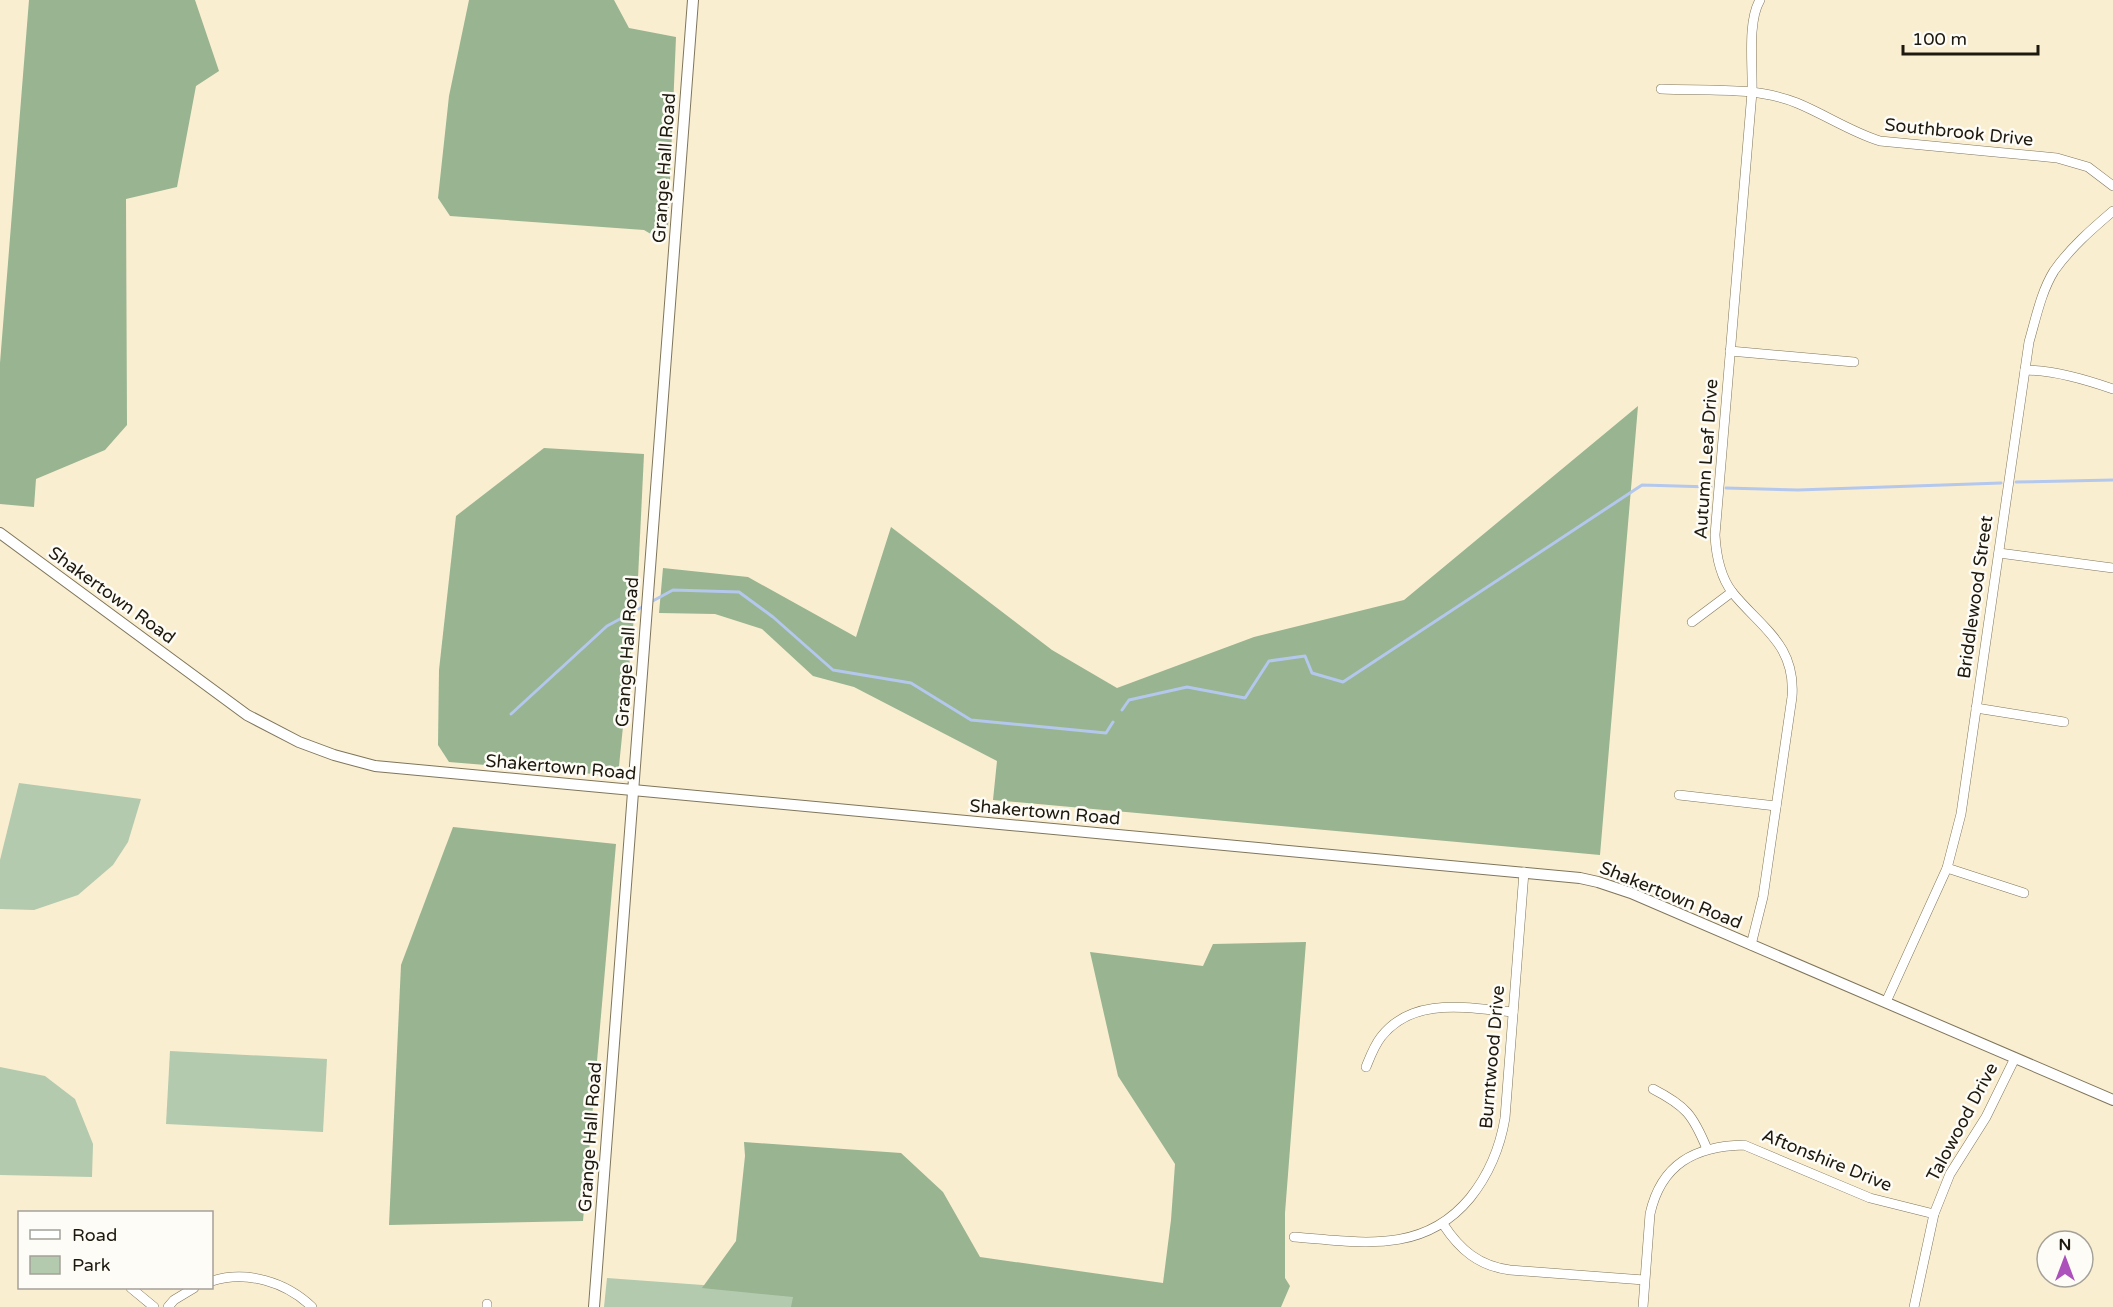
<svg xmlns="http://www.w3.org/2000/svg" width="2113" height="1307" viewBox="0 0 2113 1307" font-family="'Varela Round',sans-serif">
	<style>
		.green { fill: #b3caae }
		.forest { fill: #98b491 }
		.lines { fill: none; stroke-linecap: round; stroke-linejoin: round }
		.stream { stroke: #b4c7ed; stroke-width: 3 }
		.minor-casing { stroke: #7f755a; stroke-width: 10 }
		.tertiary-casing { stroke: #7f755a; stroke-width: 12 }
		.minor { stroke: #fff; stroke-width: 9 }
		.tertiary { stroke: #fff; stroke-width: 10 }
		.labels { text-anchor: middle; stroke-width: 5; stroke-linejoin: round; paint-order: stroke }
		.street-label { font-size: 18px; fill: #1d190e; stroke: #fefcf6 }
	</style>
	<rect width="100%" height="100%" fill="#faeed1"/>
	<!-- green -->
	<g class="green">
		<path d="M19 783 141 799 128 842 113 865 78 895 34 910 0 909V860Z"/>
		<path d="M170 1051 327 1059 323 1132 166 1124Z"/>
		<path d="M0 1067 45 1076 75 1099 93 1144 92 1177 0 1175Z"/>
		<path d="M607 1278 1001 1307H604Z"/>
	</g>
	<!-- forest -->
	<g class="forest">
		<path d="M29 0H195L219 71 196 86 177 187 126 199 127 425 105 450 36 479 34 507 0 504V363Z"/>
		<path d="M469 0H614L629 28 676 37 668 228 661 240 644 230 450 216 438 198 449 96Z"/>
		<path d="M1638 406 1600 855 993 800 997 761 854 687 813 676 762 629 715 614 659 613 663 568 748 577 856 637 891 527 1052 650 1117 688 1254 637 1404 600Z"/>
		<path d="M544 448 644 454 638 578 618 776 449 762 438 745 439 670 456 516Z"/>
		<path d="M453 827 616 844 583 1221 389 1225 401 965Z"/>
		<path d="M1306 942 1285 1213V1278L1290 1286 1281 1307H791L793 1297 702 1288 736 1241 745 1156 744 1142 901 1153 943 1192 980 1257 1163 1283 1171 1220 1175 1164 1118 1076 1090 952 1203 966 1213 944Z"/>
	</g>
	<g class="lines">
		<!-- stream -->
		<g class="stream">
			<path d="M2016 482 2113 480"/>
			<path d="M1726 488 1798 490 2001 483"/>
			<path d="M649 603 673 590 739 592 773 617 833 670 911 683 971 720 1106 733 1113 722"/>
			<path d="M1122 710 1129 700 1187 687 1245 698 1269 661 1305 656 1312 673 1343 682 1642 485 1711 487"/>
			<path d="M511 714 607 626 644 606"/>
		</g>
		<!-- minor casing -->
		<g class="minor-casing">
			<g id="minor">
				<path d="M1661 89C1705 91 1755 86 1797 103 1826 115 1851 132 1880 141L2057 158 2088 167 2113 186"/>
				<path d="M1730 351 1854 362"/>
				<path d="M2025 370C2056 371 2084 379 2113 389"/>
				<path d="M1999 553 2113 568"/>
				<path d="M1692 622 1732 592"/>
				<path d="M1976 708 2064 722"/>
				<path d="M1679 795 1776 806"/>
				<path d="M1947 868 2024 893"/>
				<path d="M1751 945 1763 897 1792 697C1796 644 1761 628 1732 592 1720 576 1716 554 1715 535L1752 92C1753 66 1747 22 1760 0"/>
				<path d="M1886 1002 1947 868 1961 814 2029 342C2036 318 2041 292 2054 271 2070 248 2092 229 2113 211"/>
				<path d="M1366 1067C1370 1057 1374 1046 1381 1037 1413 996 1467 1008 1513 1012"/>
				<path d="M1653 1089C1686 1106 1693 1115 1707 1149"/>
				<path d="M1443 1224C1460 1250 1479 1266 1510 1270L1644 1280"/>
				<path d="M1294 1237C1360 1242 1423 1255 1470 1198 1490 1173 1500 1148 1505 1118L1524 872"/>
				<path d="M212 1281C247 1270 286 1282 312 1307"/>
				<path d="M131 1288 154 1307"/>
				<path d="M168 1307 174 1300 194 1288"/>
				<path d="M487 1307V1304"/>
				<path d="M1643 1307 1650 1214C1661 1164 1695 1146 1744 1145L1870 1198 1934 1214"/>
				<path d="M1914 1307 1934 1214 1950 1174 1986 1117 2015 1058"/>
			</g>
		</g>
		<!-- tertiary casing -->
		<g class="tertiary-casing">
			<g id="tertiary">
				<path d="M0 533 247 715 299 742 334 755 375 766 1580 878 1598 882 1631 893 2113 1100"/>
				<path d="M594 1307 693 0"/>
			</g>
		</g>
		<!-- minor -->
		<use href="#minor" class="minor"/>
		<!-- tertiary -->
		<use href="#tertiary" class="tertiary"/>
	</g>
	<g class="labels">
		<!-- street labels -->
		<g class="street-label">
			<text transform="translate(1959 132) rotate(6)" y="6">Southbrook Drive</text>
			<text transform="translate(664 168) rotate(-86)" y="6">Grange Hall Road</text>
			<text transform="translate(1706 459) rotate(-86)" y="6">Autumn Leaf Drive</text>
			<text transform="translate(112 595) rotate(36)" y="6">Shakertown Road</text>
			<text transform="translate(1975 597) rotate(-82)" y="6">Briddlewood Street</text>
			<text transform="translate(627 652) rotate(-86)" y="6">Grange Hall Road</text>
			<text transform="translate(561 767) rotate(5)" y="6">Shakertown Road</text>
			<text transform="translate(1045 812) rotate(5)" y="6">Shakertown Road</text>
			<text transform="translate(1671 895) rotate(22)" y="6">Shakertown Road</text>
			<text transform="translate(1492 1057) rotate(-85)" y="6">Burntwood Drive</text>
			<text transform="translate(1962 1122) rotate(-62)" y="6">Talowood Drive</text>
			<text transform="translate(590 1137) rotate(-86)" y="6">Grange Hall Road</text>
			<text transform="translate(1827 1160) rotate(22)" y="6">Aftonshire Drive</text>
		</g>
	</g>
	<!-- legend -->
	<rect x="18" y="1211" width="195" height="78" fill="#fefcf6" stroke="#a4a199" stroke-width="1.5"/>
	<rect x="30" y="1230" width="30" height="9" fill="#ffffff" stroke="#a4a199" stroke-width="1.5"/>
	<text x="72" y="1241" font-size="18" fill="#1d190e">Road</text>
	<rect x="30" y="1256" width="30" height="18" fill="#b3caae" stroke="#a4a199" stroke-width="1.5"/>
	<text x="72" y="1271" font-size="18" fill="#1d190e">Park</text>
	<!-- north arrow -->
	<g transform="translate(2065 1259)"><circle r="28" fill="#fefcf6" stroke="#a4a199" stroke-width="1.5"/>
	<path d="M0-4.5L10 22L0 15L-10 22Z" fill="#ac51bc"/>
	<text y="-9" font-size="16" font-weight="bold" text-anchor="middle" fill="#1d190e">N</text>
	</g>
	<!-- scale -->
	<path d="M1903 45v9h135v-9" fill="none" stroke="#1d190e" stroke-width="3"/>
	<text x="1912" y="45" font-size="18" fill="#1d190e" stroke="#fefcf6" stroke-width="4.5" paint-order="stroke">100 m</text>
</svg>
